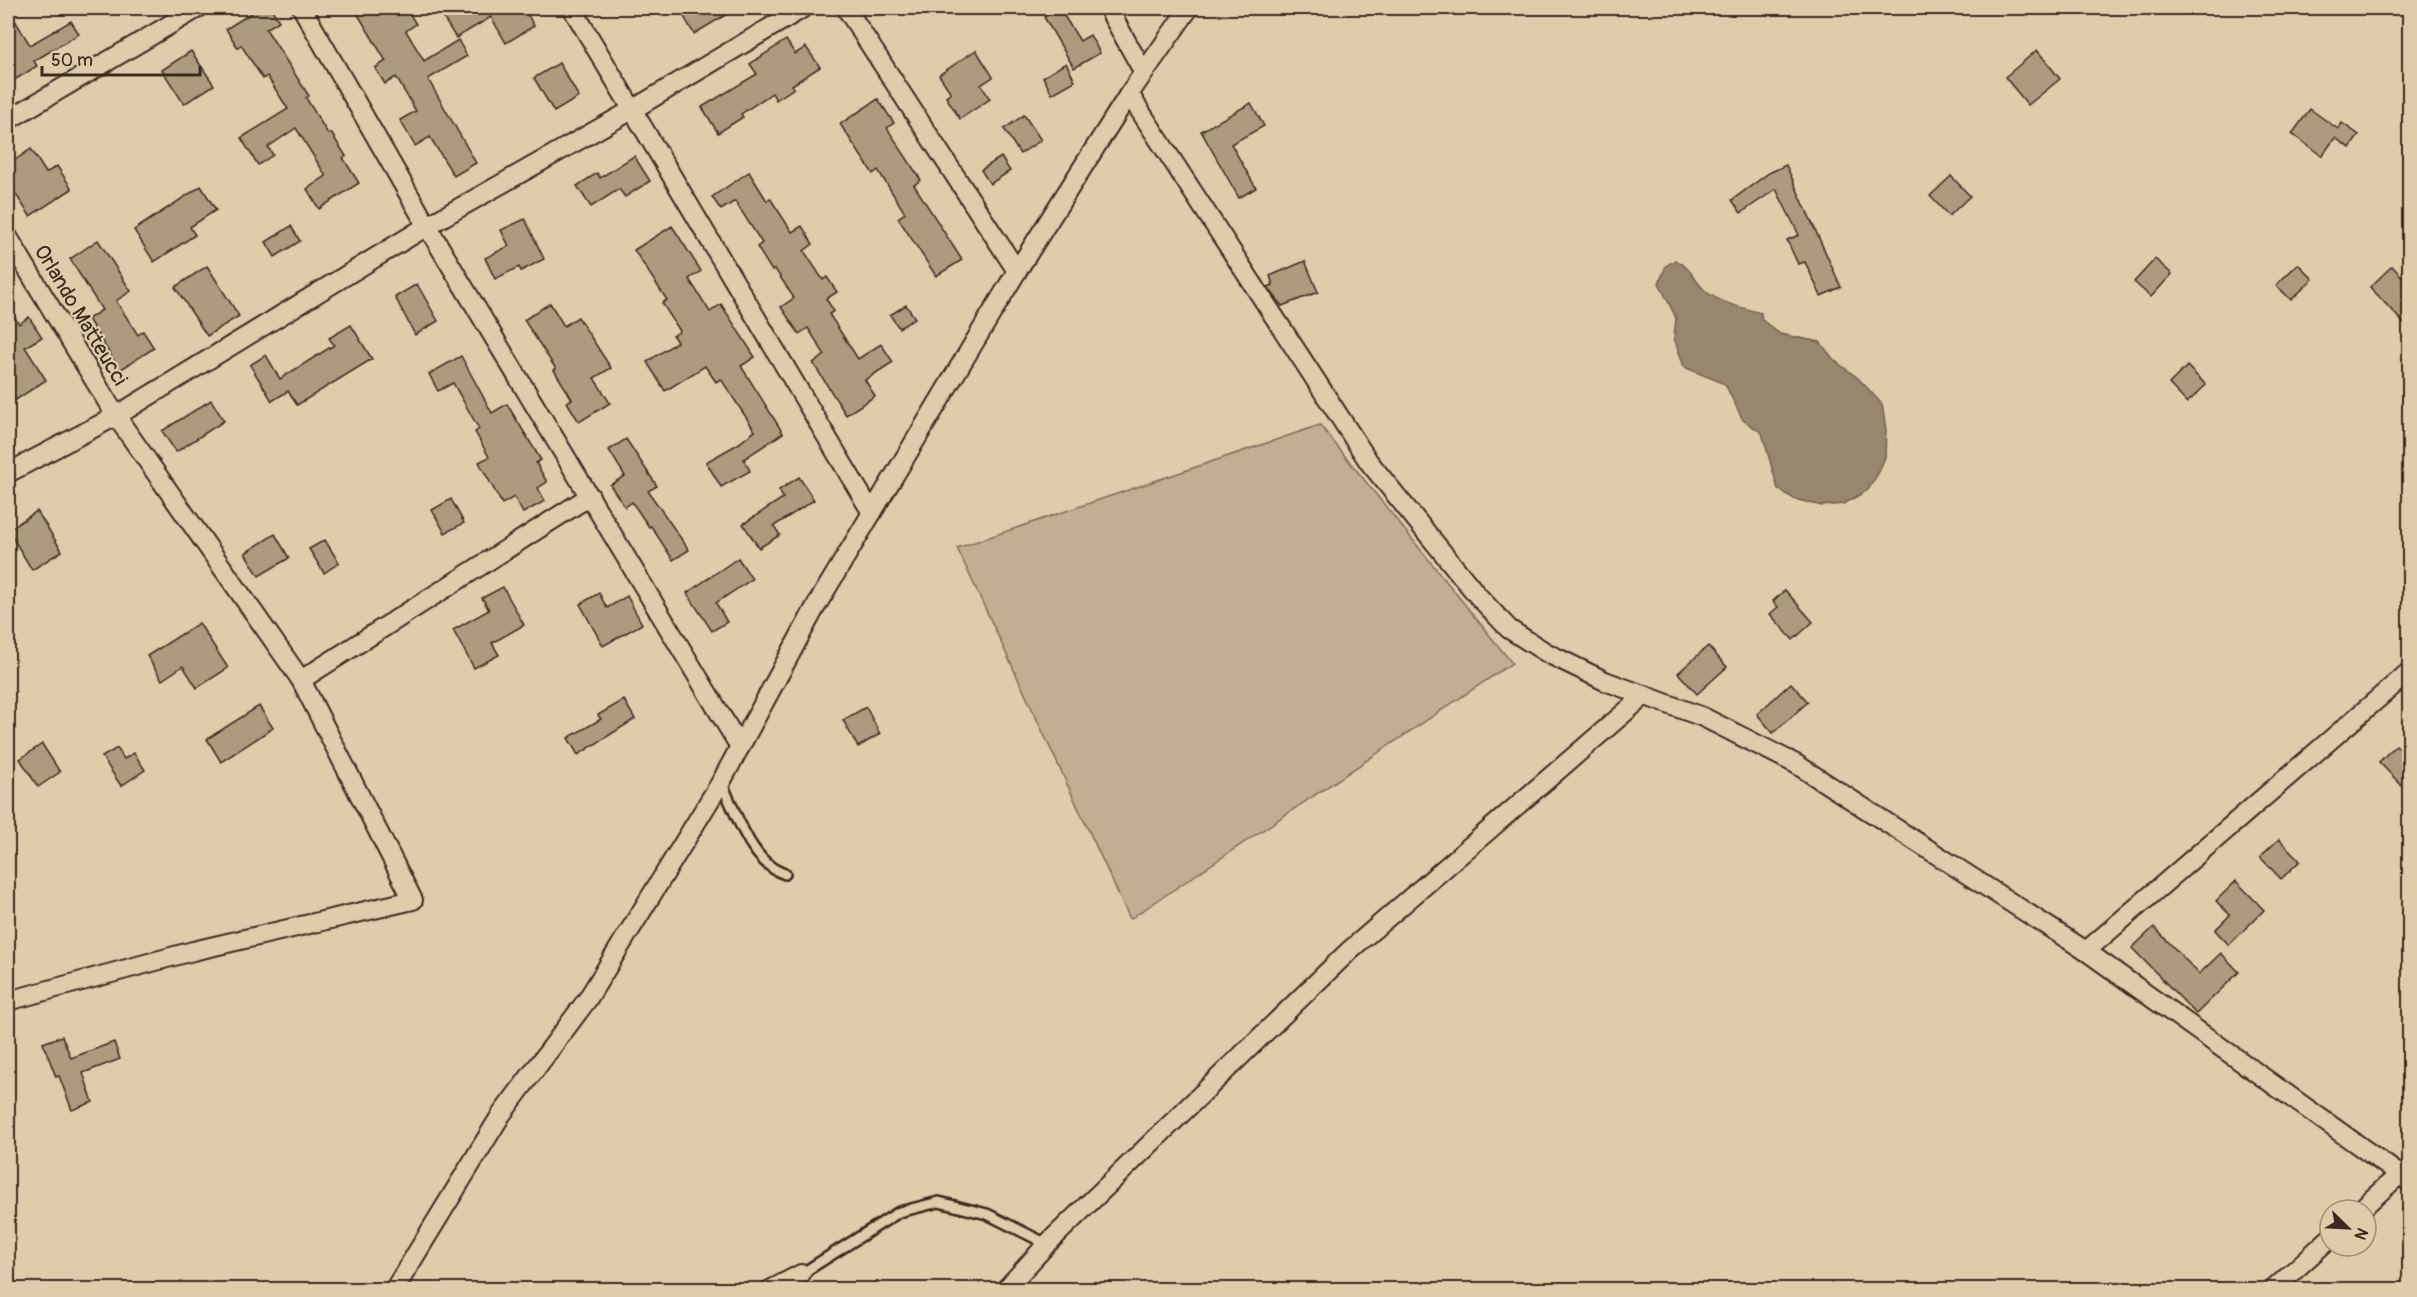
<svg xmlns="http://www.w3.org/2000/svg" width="2417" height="1297" viewBox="0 0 2417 1297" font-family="Pangolin,sans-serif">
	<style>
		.green { fill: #c2ae91; stroke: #7e6c58; stroke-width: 1.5 }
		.water { fill: #98866d; stroke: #73614d; stroke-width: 1.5 }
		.building { fill: #ad9a7f; stroke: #3b2a1e; stroke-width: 1.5 }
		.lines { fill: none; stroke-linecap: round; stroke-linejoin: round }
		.lane-casing { stroke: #3b2a1e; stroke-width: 14 }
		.street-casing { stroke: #3b2a1e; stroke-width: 22 }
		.lane { stroke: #e0ccaa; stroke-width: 9 }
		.street { stroke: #e0ccaa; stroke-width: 18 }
		.labels { text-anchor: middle; stroke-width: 4.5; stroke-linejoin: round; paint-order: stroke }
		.street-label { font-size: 21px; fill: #3b2a1e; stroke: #e0ccaa }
	</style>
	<rect width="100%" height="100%" fill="#e0ccaa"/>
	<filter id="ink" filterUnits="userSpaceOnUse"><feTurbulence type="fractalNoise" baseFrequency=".0167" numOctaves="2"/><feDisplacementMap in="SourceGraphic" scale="12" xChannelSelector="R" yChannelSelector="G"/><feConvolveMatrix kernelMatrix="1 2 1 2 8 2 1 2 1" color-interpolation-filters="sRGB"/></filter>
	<g filter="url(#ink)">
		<!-- green -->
		<path class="green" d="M1320 425 1512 663 1130 919 957 548Z"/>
		<!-- water -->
		<path class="water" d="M1675 260C1692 267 1695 284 1708 293 1723 304 1744 308 1761 313L1762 320 1780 334 1820 342 1834 360 1858 378 1882 404 1886 430 1885 457 1879 472 1868 490 1844 504 1822 506 1794 499 1778 489 1762 433 1743 420 1725 384 1684 367 1674 338 1676 318 1659 283 1666 266Z"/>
		<!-- building -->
		<g class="building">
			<path d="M259 8H271L279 21 266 29 309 96 306 98 328 134 331 133 346 156 343 158 359 183 319 209 307 189 326 176 296 128 268 147 273 155 258 165 241 138 288 109 267 76 263 79 241 45 238 48 226 29Z"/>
			<path d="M354 8H406L416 24 406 31 424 61 458 40 467 56 428 79 476 163 454 176 430 137 415 146 400 120 416 111 396 77 385 84 375 68 386 61Z"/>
			<path d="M437 8H524L534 26 506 43 491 17 456 38Z"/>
			<path d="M679 8H737L694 34Z"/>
			<path d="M1059 8 1080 41 1090 35 1100 53 1074 68 1044 17Z"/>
			<path d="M8 9 30 45 71 21 79 34 34 61 37 66 13 81 8 72Z"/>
			<path d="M786 40 795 54 806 47 820 67 792 85 794 88 776 100 772 93 741 114 743 117 718 133 702 107 757 74 750 64Z"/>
			<path d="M976 50 993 77 981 85 990 99 960 119 946 97 951 93 939 75Z"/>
			<path d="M2037 50 2060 79 2028 105 2005 77Z"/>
			<path d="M191 51 214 85 184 104 162 70Z"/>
			<path d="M559 63 579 97 554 112 534 78Z"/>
			<path d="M1066 63 1075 81 1052 94 1043 77Z"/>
			<path d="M878 99 894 123 887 128 921 180 914 185 962 260 936 276 898 218 905 213 878 170 873 174 840 124Z"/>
			<path d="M1251 103 1264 126 1231 144 1256 188 1239 198 1201 131Z"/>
			<path d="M2310 109 2338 129 2342 123 2359 135 2350 148 2335 138 2322 156 2292 134Z"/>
			<path d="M1024 115 1041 140 1020 154 1004 129Z"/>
			<path d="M31 149 46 173 57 166 72 189 30 216 13 190 8 194V165Z"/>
			<path d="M634 156 650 181 625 197 619 189 591 207 577 186 597 173 600 178Z"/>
			<path d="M1001 157 1010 171 990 184 981 170Z"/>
			<path d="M1786 165 1841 287 1821 296 1805 262 1798 264 1787 240 1799 235 1776 189 1741 213 1732 200 1769 173Z"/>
			<path d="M749 172 767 201 770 198 792 232 802 226 813 244 804 251 823 280 827 277 837 292 826 299 834 311 829 314 858 359 881 344 893 362 865 380 875 396 846 415 813 363 825 355 808 328 799 334 781 307 794 298 775 269 772 271 757 247 762 243 735 201 721 210 712 197Z"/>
			<path d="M1951 176 1970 196 1949 216 1930 196Z"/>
			<path d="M201 186 216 210 190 227 195 235 154 262 134 230Z"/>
			<path d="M525 219 544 259 521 271 519 267 495 279 485 258 509 246 501 230Z"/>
			<path d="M291 226 300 241 275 257 266 242Z"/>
			<path d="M672 226 701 271 689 279 710 312 721 304 755 357 741 366 783 433 744 459 750 471 721 487 706 462 738 444 755 431 721 379 716 382 705 366 665 391 647 362 677 342 673 336 680 331 662 303 667 300 634 250Z"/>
			<path d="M98 240 131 291 116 301 138 335 143 331 154 348 120 370 88 319 102 310 70 259Z"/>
			<path d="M2155 259 2172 274 2151 297 2134 282Z"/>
			<path d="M1305 261 1318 292 1282 306 1268 287 1273 285 1270 276Z"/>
			<path d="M2298 264 2313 279 2291 300 2276 285Z"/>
			<path d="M207 266 239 316 207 336 175 287Z"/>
			<path d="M2392 266 2409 284V329L2370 287Z"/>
			<path d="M417 284 438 321 415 335 395 297Z"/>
			<path d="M550 303 564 326 578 317 611 368 594 378 610 403 579 422 567 402 572 399 554 370 556 369 524 320Z"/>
			<path d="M906 305 915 318 899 328 890 315Z"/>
			<path d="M8 306 19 324 29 317 42 337 25 347 46 380 8 405Z"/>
			<path d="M351 325 372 359 297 405 288 391 272 401 250 365 266 355 280 379 334 345 329 338Z"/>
			<path d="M461 356 492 413 507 404 541 460 536 463 547 482 538 488 545 501 523 513 514 497 502 504 479 462 489 457 475 432 479 429 453 383 438 391 429 374Z"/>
			<path d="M2187 366 2206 385 2187 403 2169 384Z"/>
			<path d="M211 400 224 421 176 452 162 431Z"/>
			<path d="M626 439 657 486 648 491 689 550 673 560 651 526 649 527 632 502 625 507 610 485 625 476 609 450Z"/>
			<path d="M799 477 814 500 774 526 780 535 759 548 743 524 783 498 779 490Z"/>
			<path d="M451 499 464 523 445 533 432 510Z"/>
			<path d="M37 511 62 551 32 570 8 530Z"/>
			<path d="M275 534 289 558 259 576 245 553Z"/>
			<path d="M325 540 339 563 324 573 309 549Z"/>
			<path d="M738 558 752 579 716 603 727 622 712 631 687 593Z"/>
			<path d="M503 587 524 625 492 643 499 655 474 668 453 630 489 610 482 598Z"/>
			<path d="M1785 590 1813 622 1793 640 1770 614 1778 607 1773 601Z"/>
			<path d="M599 593 607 608 627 596 642 624 603 646 580 604Z"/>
			<path d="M199 623 228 668 197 688 183 666 162 680 147 656Z"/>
			<path d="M1708 646 1727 667 1697 694 1678 673Z"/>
			<path d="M1791 683 1808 702 1773 733 1757 714Z"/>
			<path d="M624 700 635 719 578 755 568 738 601 719 598 715Z"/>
			<path d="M259 706 273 728 221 762 207 739Z"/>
			<path d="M866 707 880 734 858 747 843 720Z"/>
			<path d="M2409 741V793L2379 762 2396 745 2400 749Z"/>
			<path d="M42 744 60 772 38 787 20 759Z"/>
			<path d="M117 748 124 759 134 753 145 770 121 786 102 757Z"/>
			<path d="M2279 839 2300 861 2281 879 2260 857Z"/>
			<path d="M2236 881 2264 910 2229 945 2215 930 2230 915 2216 901Z"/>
			<path d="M2154 927 2199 974 2221 953 2239 972 2196 1014 2132 948Z"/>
			<path d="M62 1036 71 1058 114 1042 120 1059 83 1073 93 1102 72 1110 59 1076 56 1077 43 1043Z"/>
		</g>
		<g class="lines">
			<!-- lane casing -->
			<g class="lane-casing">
				<g id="lane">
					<path d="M721 782C736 812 751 864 785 874"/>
					<path d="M801 1274 899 1212 939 1202 987 1214 1047 1244"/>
				</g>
			</g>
			<!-- street casing -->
			<g class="street-casing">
				<g id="street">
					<path d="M302 8 427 226 740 747"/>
					<path d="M572 8 872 513"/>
					<path d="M846 8 1017 271"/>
					<path d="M1108 8 1144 73"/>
					<path d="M1129 94 1369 462 1478 596 1509 629 1547 653 1605 681 1703 717 1796 764 2086 951 2410 1182"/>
					<path d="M8 120 198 8"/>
					<path d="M8 237 116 416 301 680 413 900 193 951 8 1001"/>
					<path d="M8 473 116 416 427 226 632 110 803 8"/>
					<path d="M301 680 590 496"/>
					<path d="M2086 951 2410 671"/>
					<path d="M2360 1210 2400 1174"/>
					<path d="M394 1290 501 1115 587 1000 721 782 816 606 1017 271 1129 94 1189 8"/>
					<path d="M770 1290 801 1274"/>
					<path d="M1005 1290 1047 1244 1350 950 1645 695"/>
					<path d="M2273 1290 2330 1238"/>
				</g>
			</g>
			<!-- lane -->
			<use href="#lane" class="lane"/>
			<!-- street -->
			<use href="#street" class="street"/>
		</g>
	</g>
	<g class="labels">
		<!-- street labels -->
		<g class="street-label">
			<text transform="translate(81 315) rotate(59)" y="7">Orlando Matteucci</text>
		</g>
	</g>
	<!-- margin -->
	<rect width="2417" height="1297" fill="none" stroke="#e0ccaa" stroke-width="30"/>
	<rect x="15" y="15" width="2387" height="1267" fill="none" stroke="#3b2a1e" stroke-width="2" filter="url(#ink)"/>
	<!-- north arrow -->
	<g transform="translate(2348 1228) rotate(114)"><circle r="28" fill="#e0ccaa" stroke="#9e8b72" stroke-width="1.5"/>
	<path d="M0-4.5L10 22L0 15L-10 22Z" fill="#3b2a1e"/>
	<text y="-9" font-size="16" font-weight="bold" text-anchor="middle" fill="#3b2a1e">N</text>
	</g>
	<!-- scale -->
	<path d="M42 66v9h158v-9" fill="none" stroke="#3b2a1e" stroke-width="3"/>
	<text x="51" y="66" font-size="18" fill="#3b2a1e" stroke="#e0ccaa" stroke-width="4.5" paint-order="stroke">50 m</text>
</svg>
